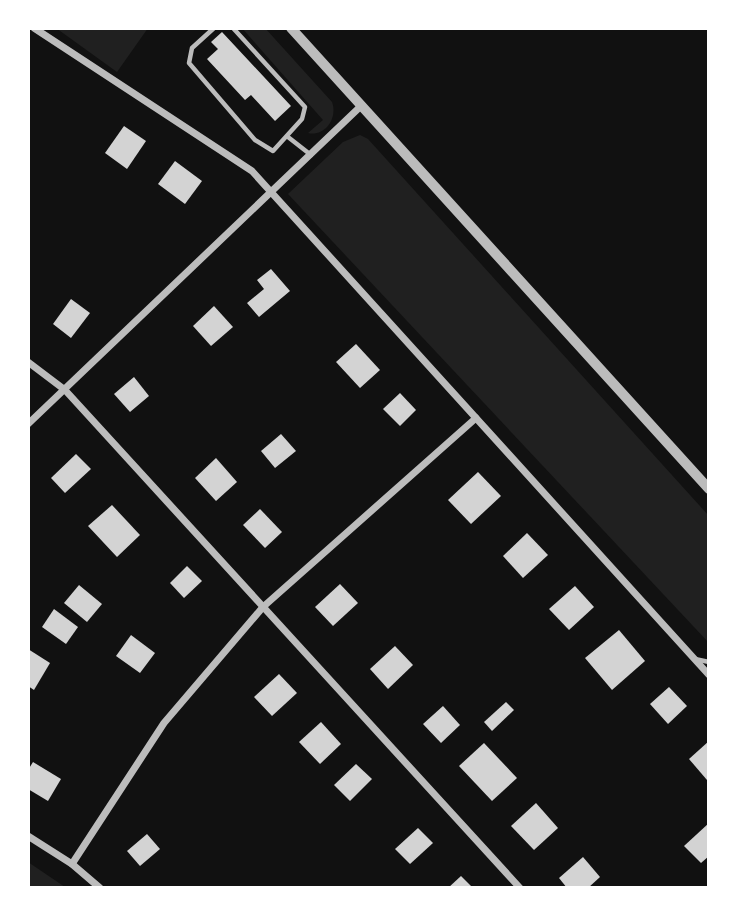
<svg xmlns="http://www.w3.org/2000/svg" width="737" height="916" viewBox="0 0 737 916" font-family="Roboto,sans-serif">
	<style>
		.green { fill: #202020 }
		.building { fill: #d3d3d3 }
		.lines { fill: none; stroke-linecap: round; stroke-linejoin: round }
		.service { stroke: #bcbcbc; stroke-width: 4.5 }
		.minor { stroke: #bcbcbc; stroke-width: 7 }
		.tertiary { stroke: #bcbcbc; stroke-width: 10 }
	</style>
	<rect width="100%" height="100%" fill="#111"/>
	<!-- green -->
	<g class="green">
		<path d="M56 28H148L117 72Z"/>
		<path d="M242 28H265L332 102C338 118 325 137 308 133L323 120Z"/>
		<path d="M360 135 368 139 709 516V643L288 194 343 142Z"/>
		<path d="M28 862 62 885 66 888H28Z"/>
	</g>
	<!-- building -->
	<g class="building">
		<path d="M222 32 291 106 275 121 251 95 245 100 207 59 218 49 211 42Z"/>
		<path d="M124 126 146 141 127 169 105 153Z"/>
		<path d="M175 161 202 181 185 204 158 184Z"/>
		<path d="M271 269 290 291 259 317 247 303 264 289 257 280Z"/>
		<path d="M71 299 90 313 71 338 53 324Z"/>
		<path d="M214 306 233 327 211 346 193 326Z"/>
		<path d="M356 344 380 370 360 388 336 362Z"/>
		<path d="M134 377 149 396 130 412 114 394Z"/>
		<path d="M400 393 416 410 400 426 383 409Z"/>
		<path d="M281 434 296 451 275 468 261 451Z"/>
		<path d="M76 454 91 469 65 493 51 478Z"/>
		<path d="M216 458 237 482 216 501 195 478Z"/>
		<path d="M478 472 501 496 471 524 448 500Z"/>
		<path d="M112 505 140 535 117 557 88 526Z"/>
		<path d="M260 509 282 532 265 548 243 525Z"/>
		<path d="M527 533 548 555 523 578 503 556Z"/>
		<path d="M187 566 202 581 184 598 170 583Z"/>
		<path d="M340 584 358 603 333 626 315 607Z"/>
		<path d="M79 585 102 604 87 622 64 603Z"/>
		<path d="M575 586 594 607 569 630 549 609Z"/>
		<path d="M54 609 78 627 66 644 42 627Z"/>
		<path d="M619 630 645 661 612 690 585 658Z"/>
		<path d="M131 635 155 653 140 673 116 656Z"/>
		<path d="M395 646 413 665 388 689 370 669Z"/>
		<path d="M28 649 50 663 34 690 28 686Z"/>
		<path d="M279 674 297 693 272 716 254 697Z"/>
		<path d="M669 687 687 706 668 724 650 704Z"/>
		<path d="M506 702 514 710 492 731 484 722Z"/>
		<path d="M443 706 460 725 441 743 423 724Z"/>
		<path d="M321 722 341 744 320 764 299 742Z"/>
		<path d="M709 741V778L707 780 689 759Z"/>
		<path d="M484 743 517 778 492 801 459 766Z"/>
		<path d="M33 762 61 779 48 801 28 789V770Z"/>
		<path d="M356 764 372 779 350 801 334 785Z"/>
		<path d="M536 803 558 828 534 850 511 826Z"/>
		<path d="M709 823V856L701 863 684 846Z"/>
		<path d="M418 828 433 843 410 864 395 849Z"/>
		<path d="M147 834 160 849 140 866 127 851Z"/>
		<path d="M583 857 600 877 588 888H567L559 878Z"/>
		<path d="M461 876 473 888H448Z"/>
	</g>
	<g class="lines">
		<!-- service -->
		<g class="service">
			<path d="M214 28 192 48 189 63 255 140 273 151 302 119 305 107 233 28"/>
			<path d="M288 137 311 155"/>
			<path d="M695 659 709 662"/>
		</g>
		<!-- minor -->
		<g class="minor">
			<path d="M34 28 252 171 709 675"/>
			<path d="M28 362 65 390 520 888"/>
			<path d="M28 424 362 105"/>
			<path d="M28 836 72 864 100 888"/>
			<path d="M72 864 164 723 263 607 476 418"/>
		</g>
		<!-- tertiary -->
		<path class="tertiary" d="M291 28 709 489"/>
	</g>
	<!-- border -->
	<rect width="737" height="916" fill="none" stroke="#ffffff" stroke-width="60"/>
</svg>
